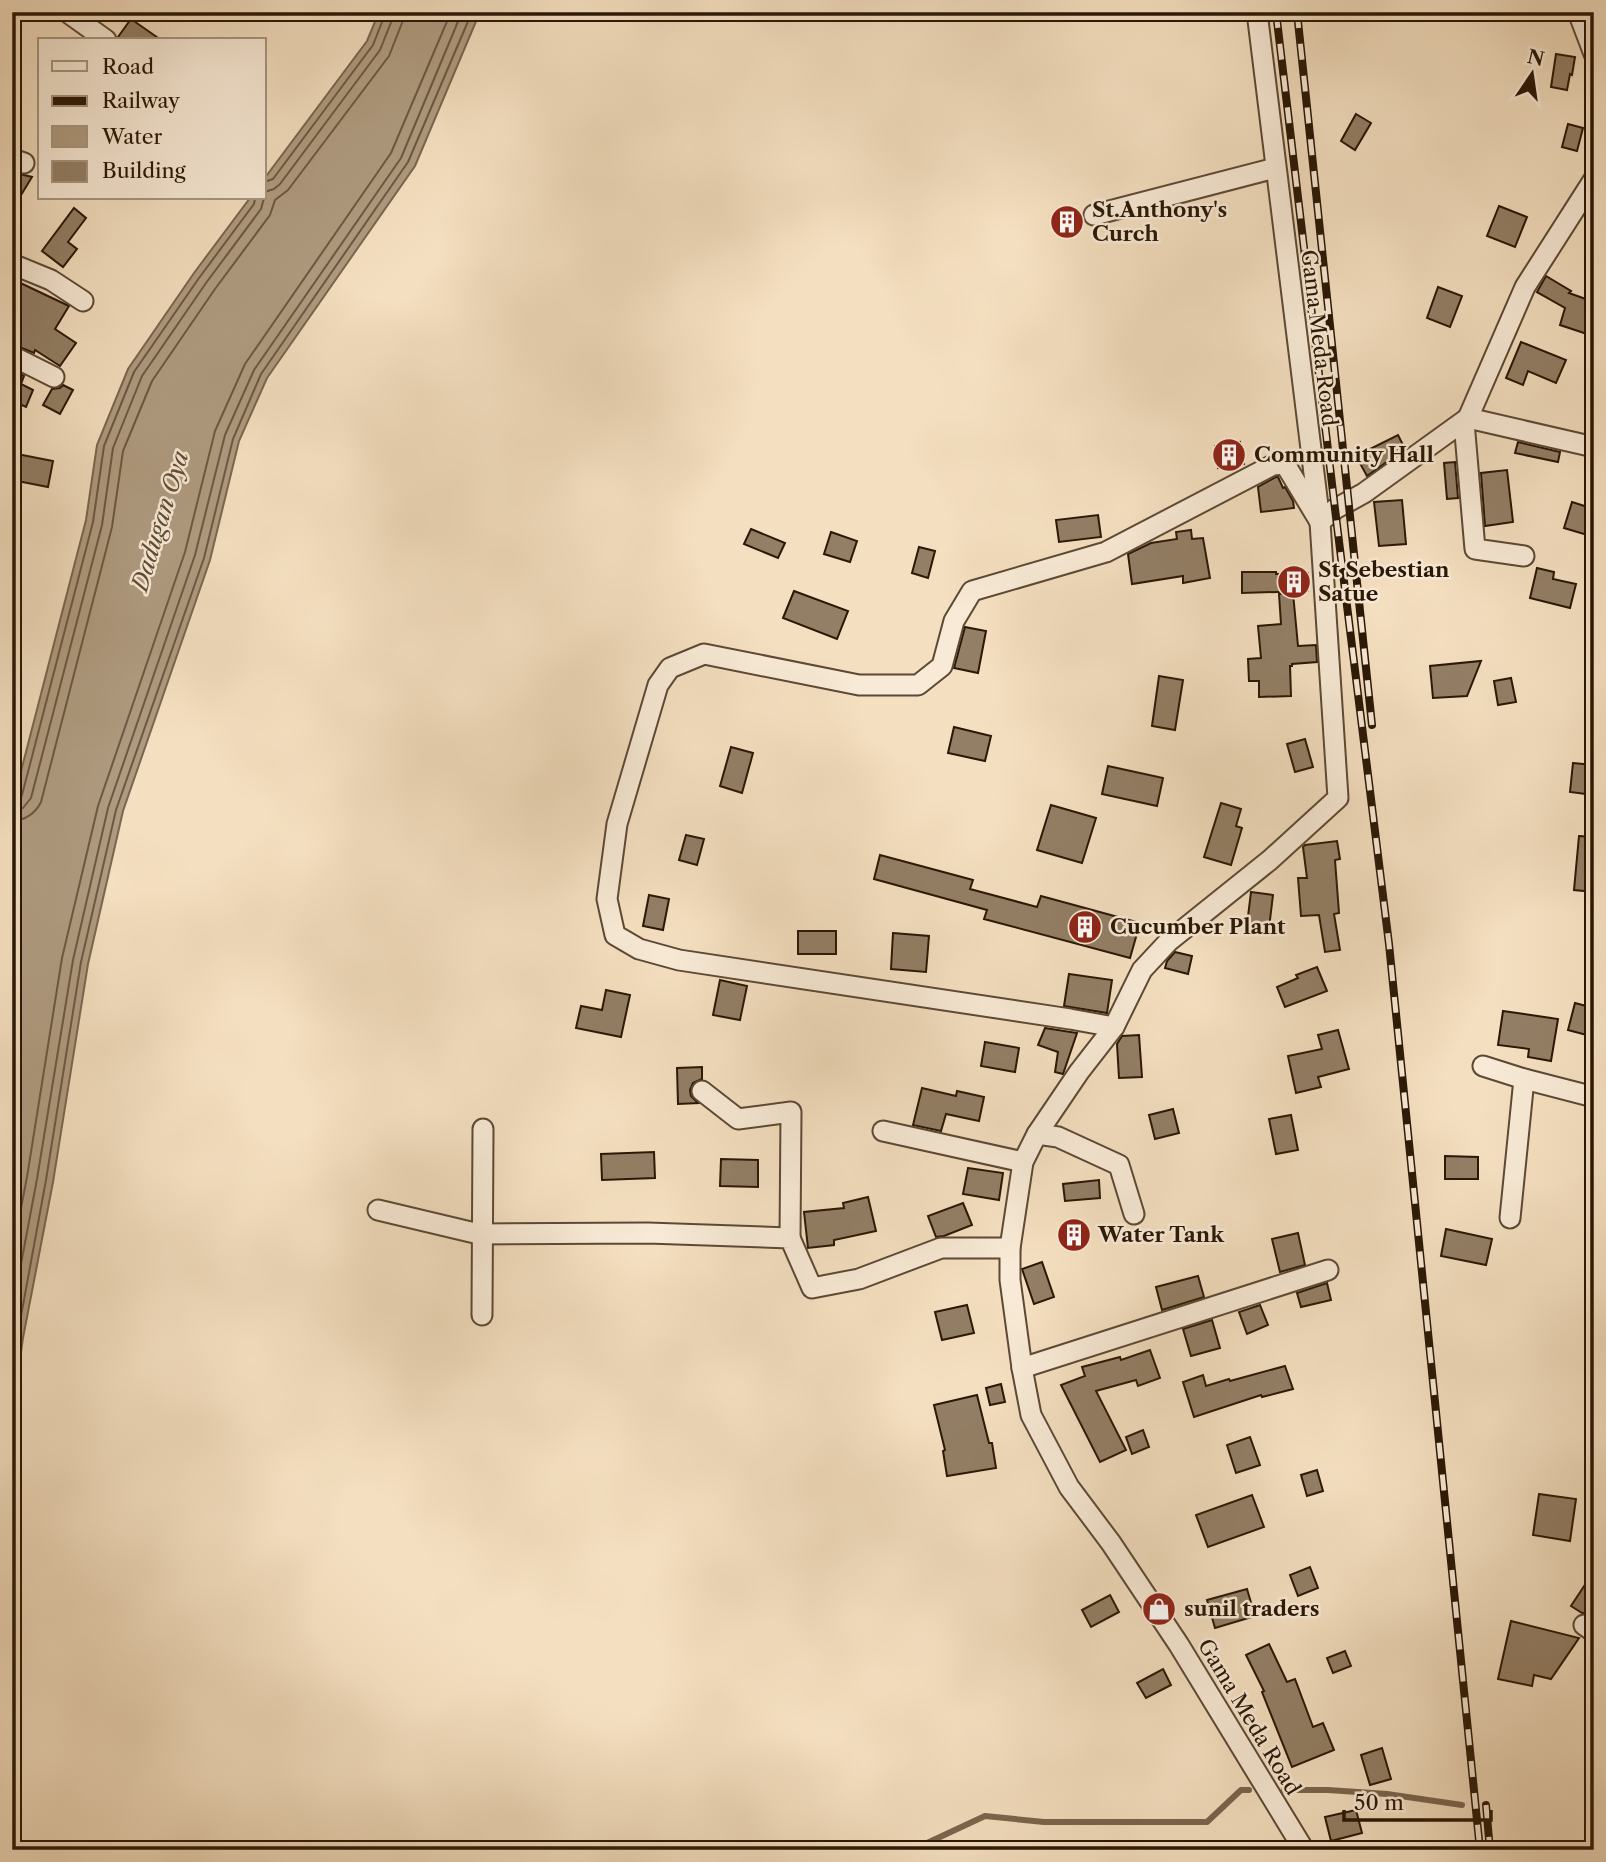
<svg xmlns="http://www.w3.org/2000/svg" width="1606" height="1862" viewBox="0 0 1606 1862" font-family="'Libre Caslon Text',serif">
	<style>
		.water { fill: #af9b80; stroke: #7a664f; stroke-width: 2 }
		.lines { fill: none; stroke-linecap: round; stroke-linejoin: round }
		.shore { stroke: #6c5942; stroke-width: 2 }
		.stream { stroke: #7a664f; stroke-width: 6 }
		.building { fill: #937f66; stroke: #2a1705; stroke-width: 2 }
		.street-casing { stroke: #5c4934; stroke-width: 23 }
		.street { stroke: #f8ead6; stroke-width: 19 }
		.rail-casing { stroke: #2a1705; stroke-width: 8 }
		.rail { stroke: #f8ead6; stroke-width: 5; stroke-dasharray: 16; stroke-linecap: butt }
		.labels { text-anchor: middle; stroke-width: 5; stroke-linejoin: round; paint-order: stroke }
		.poi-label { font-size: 21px; font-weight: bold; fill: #2a1705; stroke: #f8ead6; text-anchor: start }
		.street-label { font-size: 21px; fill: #2a1705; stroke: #f8ead6 }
		.water-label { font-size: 23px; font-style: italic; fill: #5f4c36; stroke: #f8ead6 }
	</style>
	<rect width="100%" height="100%" fill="#f4dfc0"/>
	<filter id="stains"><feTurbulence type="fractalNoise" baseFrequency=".00286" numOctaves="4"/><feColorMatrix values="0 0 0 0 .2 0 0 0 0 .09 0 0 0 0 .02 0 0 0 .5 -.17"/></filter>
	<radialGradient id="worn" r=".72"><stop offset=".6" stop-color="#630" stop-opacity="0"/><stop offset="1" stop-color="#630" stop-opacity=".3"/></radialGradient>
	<!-- water -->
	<path class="water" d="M379 12H480L415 166 267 378 239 441 210 560 123 811 88 964 53 1182 23 1338 12 1413V806L86 520 97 445 128 369 194 273 250 198H264V179L367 41Z"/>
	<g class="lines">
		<!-- shore -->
		<g class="shore">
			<path d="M264 182 273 179 373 45 384 17V12"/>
			<path d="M264 192 274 189 280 184 380 50 392 20 393 12"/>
			<path d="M12 802 19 800 22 795 93 522 104 446 134 372 199 278 254 204 255 198"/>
			<path d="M12 810 23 808 31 798 102 525 113 448 142 376 206 283 261 209 264 198"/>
			<path d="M12 821C26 820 35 814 41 802L112 527 123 451 152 381 215 289 270 215 275 200 288 190 389 56 402 23 404 12"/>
			<path d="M12 1255 27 1177 62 958 98 806 185 552 215 431 245 364 391 153 451 12"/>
			<path d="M12 1312 37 1179 73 960 108 808 195 555 225 435 254 370 401 158 462 12"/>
			<path d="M12 1365 46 1180 81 962 116 810 204 558 233 439 261 374 408 162 472 12"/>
		</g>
		<!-- stream -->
		<g class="stream">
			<path d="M1284 1790H1328L1387 1794 1462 1805"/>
			<path d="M912 1850 985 1816 1044 1822H1207L1241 1790H1249"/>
		</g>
	</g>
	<!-- building -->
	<g class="building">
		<path d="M131 19 161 40H118V37Z"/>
		<path d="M1556 54 1575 57 1572 75 1570 74 1567 90 1551 87Z"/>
		<path d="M1356 114 1371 123 1355 150 1341 141Z"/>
		<path d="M1568 124 1583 128 1577 151 1562 147Z"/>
		<path d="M12 172 32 177 12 210Z"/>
		<path d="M1499 206 1527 217 1515 247 1487 236Z"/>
		<path d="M74 208 86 218 68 242 77 249 63 267 42 251Z"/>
		<path d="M1074 211 1078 227 1060 232 1055 217Z"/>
		<path d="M1546 276 1571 291 1569 293 1594 302V323L1590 335 1560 325 1565 308 1537 292Z"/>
		<path d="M12 279 69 306 55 329 76 343 60 366 35 350 34 353 12 344Z"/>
		<path d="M1438 287 1462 296 1450 327 1427 318Z"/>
		<path d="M1521 342 1566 360 1556 383 1528 371 1523 385 1506 378Z"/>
		<path d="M12 370 24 376 21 384 33 390 26 407 13 401 12 403Z"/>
		<path d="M63 385 73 390 60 414 43 405 52 389 60 388Z"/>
		<path d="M1398 435 1405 449 1367 476 1356 456Z"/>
		<path d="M1240 442 1244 464 1218 468 1215 446Z"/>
		<path d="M1518 442 1560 452 1558 462 1515 453Z"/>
		<path d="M12 453 53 461 48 487 12 480Z"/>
		<path d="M1455 462 1458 498 1447 499 1444 463Z"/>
		<path d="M1507 470 1513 522 1485 526 1481 473Z"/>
		<path d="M1276 477H1278L1283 488 1285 487 1293 501 1294 508 1261 512 1258 487Z"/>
		<path d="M1402 500 1406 544 1379 546 1374 502Z"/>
		<path d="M1572 502 1594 509V537L1564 528Z"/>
		<path d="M1098 515 1101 537 1059 542 1056 520Z"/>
		<path d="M751 529 785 543 778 558 744 544Z"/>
		<path d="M1191 530 1192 539 1203 538 1210 578 1183 583V576L1132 584 1128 554 1151 543 1177 539 1176 532Z"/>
		<path d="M831 532 857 541 850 562 824 554Z"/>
		<path d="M919 547 935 551 928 578 912 573Z"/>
		<path d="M1537 568 1554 572 1553 579 1576 584 1570 608 1530 598Z"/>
		<path d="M1242 572H1276V574L1308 573V591L1242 593Z"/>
		<path d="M794 591 848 611 837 639 783 618Z"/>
		<path d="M1293 593 1298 646 1316 645 1317 662 1292 664V666H1290L1291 696 1259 697V681H1249L1248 659 1261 658 1258 626 1281 624 1279 594Z"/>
		<path d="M965 627 986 631 978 673 954 668Z"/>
		<path d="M1481 661 1467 696 1433 698 1430 666Z"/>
		<path d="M1159 676 1183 680 1175 730 1152 726Z"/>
		<path d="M1511 678 1516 702 1498 705 1494 681Z"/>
		<path d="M954 727 991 736 985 761 948 753Z"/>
		<path d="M1305 739 1313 767 1295 772 1287 744Z"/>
		<path d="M731 747 753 753 742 793 720 786Z"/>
		<path d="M1573 763 1594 765V795L1570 792Z"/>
		<path d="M1108 766 1163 778 1157 806 1102 794Z"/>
		<path d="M1221 803 1241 809 1236 826 1242 828 1231 865 1204 857Z"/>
		<path d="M1051 805 1096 818 1082 863 1037 850Z"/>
		<path d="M686 835 704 839 697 865 679 860Z"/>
		<path d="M1579 836 1594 837V892L1574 890Z"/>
		<path d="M1337 841 1340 859 1335 860 1339 913 1334 914 1340 950 1325 952 1319 915 1301 916 1298 878H1307L1303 847 1305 845Z"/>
		<path d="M880 855 973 880 970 889 1037 907 1041 896 1140 923 1130 958 984 919 987 910 874 879Z"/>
		<path d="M1251 892 1273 895 1269 928 1247 925Z"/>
		<path d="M649 895 669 899 663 930 643 926Z"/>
		<rect x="798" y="931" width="38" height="23"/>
		<path d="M893 933 929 936 926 972 891 969Z"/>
		<path d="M1175 952 1192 956 1188 974 1165 968 1167 961Z"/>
		<path d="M1317 967 1327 991 1285 1007 1277 987 1298 978 1296 975Z"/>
		<path d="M1069 974 1112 980 1107 1013 1064 1006Z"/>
		<path d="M720 980 747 986 740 1020 713 1015Z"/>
		<path d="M606 990 630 995 621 1037 576 1028 581 1006 602 1010Z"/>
		<path d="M1575 1003 1594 1008V1037L1568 1030Z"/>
		<path d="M1503 1011 1558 1019 1551 1061 1528 1057 1529 1049 1498 1045Z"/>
		<path d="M1045 1028 1077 1033 1063 1074 1055 1072 1058 1052 1038 1045Z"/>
		<path d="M1338 1030 1349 1069 1318 1077 1321 1087 1296 1093 1288 1056 1322 1049 1318 1035Z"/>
		<path d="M1139 1035 1142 1077 1119 1078 1117 1044 1122 1036Z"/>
		<path d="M985 1042 1019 1048 1015 1072 981 1066Z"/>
		<path d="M702 1067V1079L693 1083 690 1090 691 1096 698 1103 678 1104 677 1068Z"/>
		<path d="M922 1088 956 1096 957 1091 984 1097 979 1121 946 1114 941 1131 913 1125Z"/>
		<path d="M1173 1109 1179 1133 1155 1139 1149 1115Z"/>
		<path d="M1291 1115 1298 1150 1276 1154 1269 1119Z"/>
		<path d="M654 1152 655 1178 602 1180 601 1154Z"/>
		<path d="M1445 1156 1478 1157V1179H1445Z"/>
		<path d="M721 1159 758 1160V1187L720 1186Z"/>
		<path d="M968 1168 1003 1173 999 1200 963 1194Z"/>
		<path d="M1099 1180 1100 1198 1065 1201 1063 1184Z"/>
		<path d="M868 1197 876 1231 834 1240V1245L808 1248 804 1212 844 1208 843 1203Z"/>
		<path d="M963 1203 972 1225 944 1236 936 1237 928 1216Z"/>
		<path d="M1446 1229 1492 1239 1486 1265 1441 1256Z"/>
		<path d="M1298 1233 1305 1265 1280 1272 1272 1239Z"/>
		<path d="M1042 1262 1054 1297 1034 1304 1022 1269Z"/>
		<path d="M1198 1276 1204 1297 1162 1310 1156 1287Z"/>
		<path d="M1327 1283 1331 1300 1301 1307 1297 1293Z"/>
		<path d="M967 1305 974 1333 942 1340 935 1312Z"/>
		<path d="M1260 1305 1268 1325 1247 1334 1239 1312Z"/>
		<path d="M1212 1320 1220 1348 1191 1356 1183 1329Z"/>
		<path d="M1150 1350 1160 1378 1138 1386 1136 1380 1096 1391 1126 1450 1100 1462 1061 1385 1085 1376 1082 1367 1120 1357 1121 1360Z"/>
		<path d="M1285 1366 1293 1389 1262 1397 1261 1395 1194 1417 1183 1382 1203 1375 1206 1386 1229 1379 1230 1381Z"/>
		<path d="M1001 1384 1005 1402 990 1405 986 1388Z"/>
		<path d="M977 1395 989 1443H992L996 1468 947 1476 943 1451 945 1450 934 1405Z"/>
		<path d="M1143 1430 1149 1447 1132 1454 1126 1437Z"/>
		<path d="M1250 1437 1260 1465 1236 1473 1227 1445Z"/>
		<path d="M1317 1470 1323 1491 1307 1496 1301 1475Z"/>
		<path d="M1539 1494 1576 1499 1570 1541 1533 1535Z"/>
		<path d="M1252 1495 1264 1527 1208 1547 1196 1515Z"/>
		<path d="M1310 1567 1318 1588 1298 1596 1290 1575Z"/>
		<path d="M1594 1571V1617L1586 1613H1582L1571 1606Z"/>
		<path d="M1247 1589 1255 1616 1215 1628 1207 1600Z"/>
		<path d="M1110 1595 1119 1612 1091 1627 1082 1610Z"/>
		<path d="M1511 1621 1579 1638 1551 1679 1534 1675 1532 1686 1498 1679Z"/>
		<path d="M1269 1644 1287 1682 1295 1679 1313 1727 1323 1723 1334 1750 1292 1767 1262 1692 1264 1691 1246 1655Z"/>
		<path d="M1345 1651 1351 1666 1333 1673 1327 1658Z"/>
		<path d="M1163 1669 1171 1685 1146 1698 1137 1683Z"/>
		<path d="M1382 1748 1391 1779 1370 1785 1361 1755Z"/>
		<path d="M1356 1810 1362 1833 1331 1841 1325 1817Z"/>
	</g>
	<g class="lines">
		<!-- street casing -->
		<g class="street-casing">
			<g id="street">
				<path d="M67 12 106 40"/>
				<path d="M1257 12 1320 522 1338 798 1270 860 1169 941 1142 970 1114 1027 1079 1072 1037 1134 1023 1162 1010 1248V1280L1022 1368 1031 1415 1069 1487 1111 1543 1179 1645 1304 1850"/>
				<path d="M1578 12 1594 54"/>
				<path d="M12 159 24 163"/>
				<path d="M1094 215 1275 168"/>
				<path d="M12 264 51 280 83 301"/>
				<path d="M12 356 54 377"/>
				<path d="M1468 418 1525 287 1594 179"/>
				<path d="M1464 422 1475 549 1524 556"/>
				<path d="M1114 1027 1070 1019 679 960 639 949 615 935 607 899 617 824 658 685 670 668 704 654 859 685H918L942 666 954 621 972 591 1106 552 1273 465 1285 464 1320 522 1335 509 1364 493 1468 418 1594 447"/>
				<path d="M1483 1066 1524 1079 1594 1097"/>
				<path d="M702 1091 738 1119 791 1112 790 1238"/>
				<path d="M883 1131 1023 1162"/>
				<path d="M1037 1134 1058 1137 1119 1165 1134 1214"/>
				<path d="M378 1210 479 1234 648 1233 790 1238 812 1288 859 1279 941 1248H1010"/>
				<path d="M1510 1218 1524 1079"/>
				<path d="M482 1315 483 1129"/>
				<path d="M1022 1368 1328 1270"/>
				<path d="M1584 1625 1594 1632"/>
			</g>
		</g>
		<!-- street -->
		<use href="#street" class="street"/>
		<!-- rail casing -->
		<g class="rail-casing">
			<g id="rail">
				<path d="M1276 12 1335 509 1389 944 1480 1850"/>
				<path d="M1297 12 1372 725"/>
				<path d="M1486 1805 1490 1850"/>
			</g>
		</g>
		<!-- rail -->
		<use href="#rail" class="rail"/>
	</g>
	<!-- icons -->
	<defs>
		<g id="building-disc" transform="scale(1.75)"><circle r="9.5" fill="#8f2418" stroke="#f8ead6"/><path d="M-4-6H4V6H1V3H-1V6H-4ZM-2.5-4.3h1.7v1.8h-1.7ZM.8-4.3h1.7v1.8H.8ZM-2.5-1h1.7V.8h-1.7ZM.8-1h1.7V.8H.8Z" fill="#fff"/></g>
		<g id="shop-disc" transform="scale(1.75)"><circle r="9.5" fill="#8f2418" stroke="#f8ead6"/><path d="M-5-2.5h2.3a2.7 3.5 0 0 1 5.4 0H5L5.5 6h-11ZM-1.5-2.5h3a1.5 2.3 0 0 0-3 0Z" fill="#fff"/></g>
	</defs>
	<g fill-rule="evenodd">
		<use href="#building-disc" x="1067" y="222"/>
		<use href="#building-disc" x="1229" y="455"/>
		<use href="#building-disc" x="1294" y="582"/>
		<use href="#building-disc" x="1085" y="927"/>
		<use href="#building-disc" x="1074" y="1235"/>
		<use href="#shop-disc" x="1159" y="1609"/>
	</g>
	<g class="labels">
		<!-- poi labels -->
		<g class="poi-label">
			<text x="1092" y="217">St.Anthony's<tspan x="1092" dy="24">Curch</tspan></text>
			<text x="1254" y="462">Community Hall</text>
			<text x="1318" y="577">St Sebestian<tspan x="1318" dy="24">Satue</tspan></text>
			<text x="1110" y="934">Cucumber Plant</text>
			<text x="1098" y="1242">Water Tank</text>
			<text x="1184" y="1616">sunil traders</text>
		</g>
		<!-- street labels -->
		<g class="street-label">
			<text transform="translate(1319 338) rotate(83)" y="7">Gama Meda Road</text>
			<text transform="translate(1249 1717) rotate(59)" y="7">Gama Meda Road</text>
		</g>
		<!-- water labels -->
		<g class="water-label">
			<text transform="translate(160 521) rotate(-73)" y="8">Dadugan Oya</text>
		</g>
	</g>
	<!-- margin -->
	<rect width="1606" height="1862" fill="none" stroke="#f4dfc0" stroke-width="42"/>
	<rect x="14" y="14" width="1578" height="1834" fill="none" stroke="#2a1705" stroke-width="3.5"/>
	<rect x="21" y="21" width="1564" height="1820" fill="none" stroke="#2a1705" stroke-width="2"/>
	<!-- legend -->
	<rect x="38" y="38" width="228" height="161" fill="#f8ead6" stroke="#a69682" stroke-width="2"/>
	<rect x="52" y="61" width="35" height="10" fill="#f8ead6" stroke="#a69682" stroke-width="2"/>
	<text x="102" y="74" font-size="21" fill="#2a1705">Road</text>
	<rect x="52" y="96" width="35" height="10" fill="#2a1705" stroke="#a69682" stroke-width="2"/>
	<text x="102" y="108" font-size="21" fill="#2a1705">Railway</text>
	<rect x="52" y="126" width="35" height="21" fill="#af9b80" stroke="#a69682" stroke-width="2"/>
	<text x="102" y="144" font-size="21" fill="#2a1705">Water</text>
	<rect x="52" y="161" width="35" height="21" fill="#937f66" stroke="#a69682" stroke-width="2"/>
	<text x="102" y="178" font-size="21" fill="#2a1705">Building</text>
	<!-- north arrow -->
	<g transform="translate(1532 74) rotate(13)" stroke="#f8ead6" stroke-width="5" paint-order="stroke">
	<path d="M0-5L12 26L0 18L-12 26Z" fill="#2a1705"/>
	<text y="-10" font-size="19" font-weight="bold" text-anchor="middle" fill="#2a1705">N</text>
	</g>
	<!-- scale -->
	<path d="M1344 1810v10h147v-10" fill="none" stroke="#2a1705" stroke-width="3.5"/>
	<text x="1354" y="1810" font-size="21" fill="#2a1705" stroke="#f8ead6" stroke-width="5" paint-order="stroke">50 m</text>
	<rect width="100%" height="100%" filter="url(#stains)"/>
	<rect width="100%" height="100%" fill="url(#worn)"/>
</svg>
